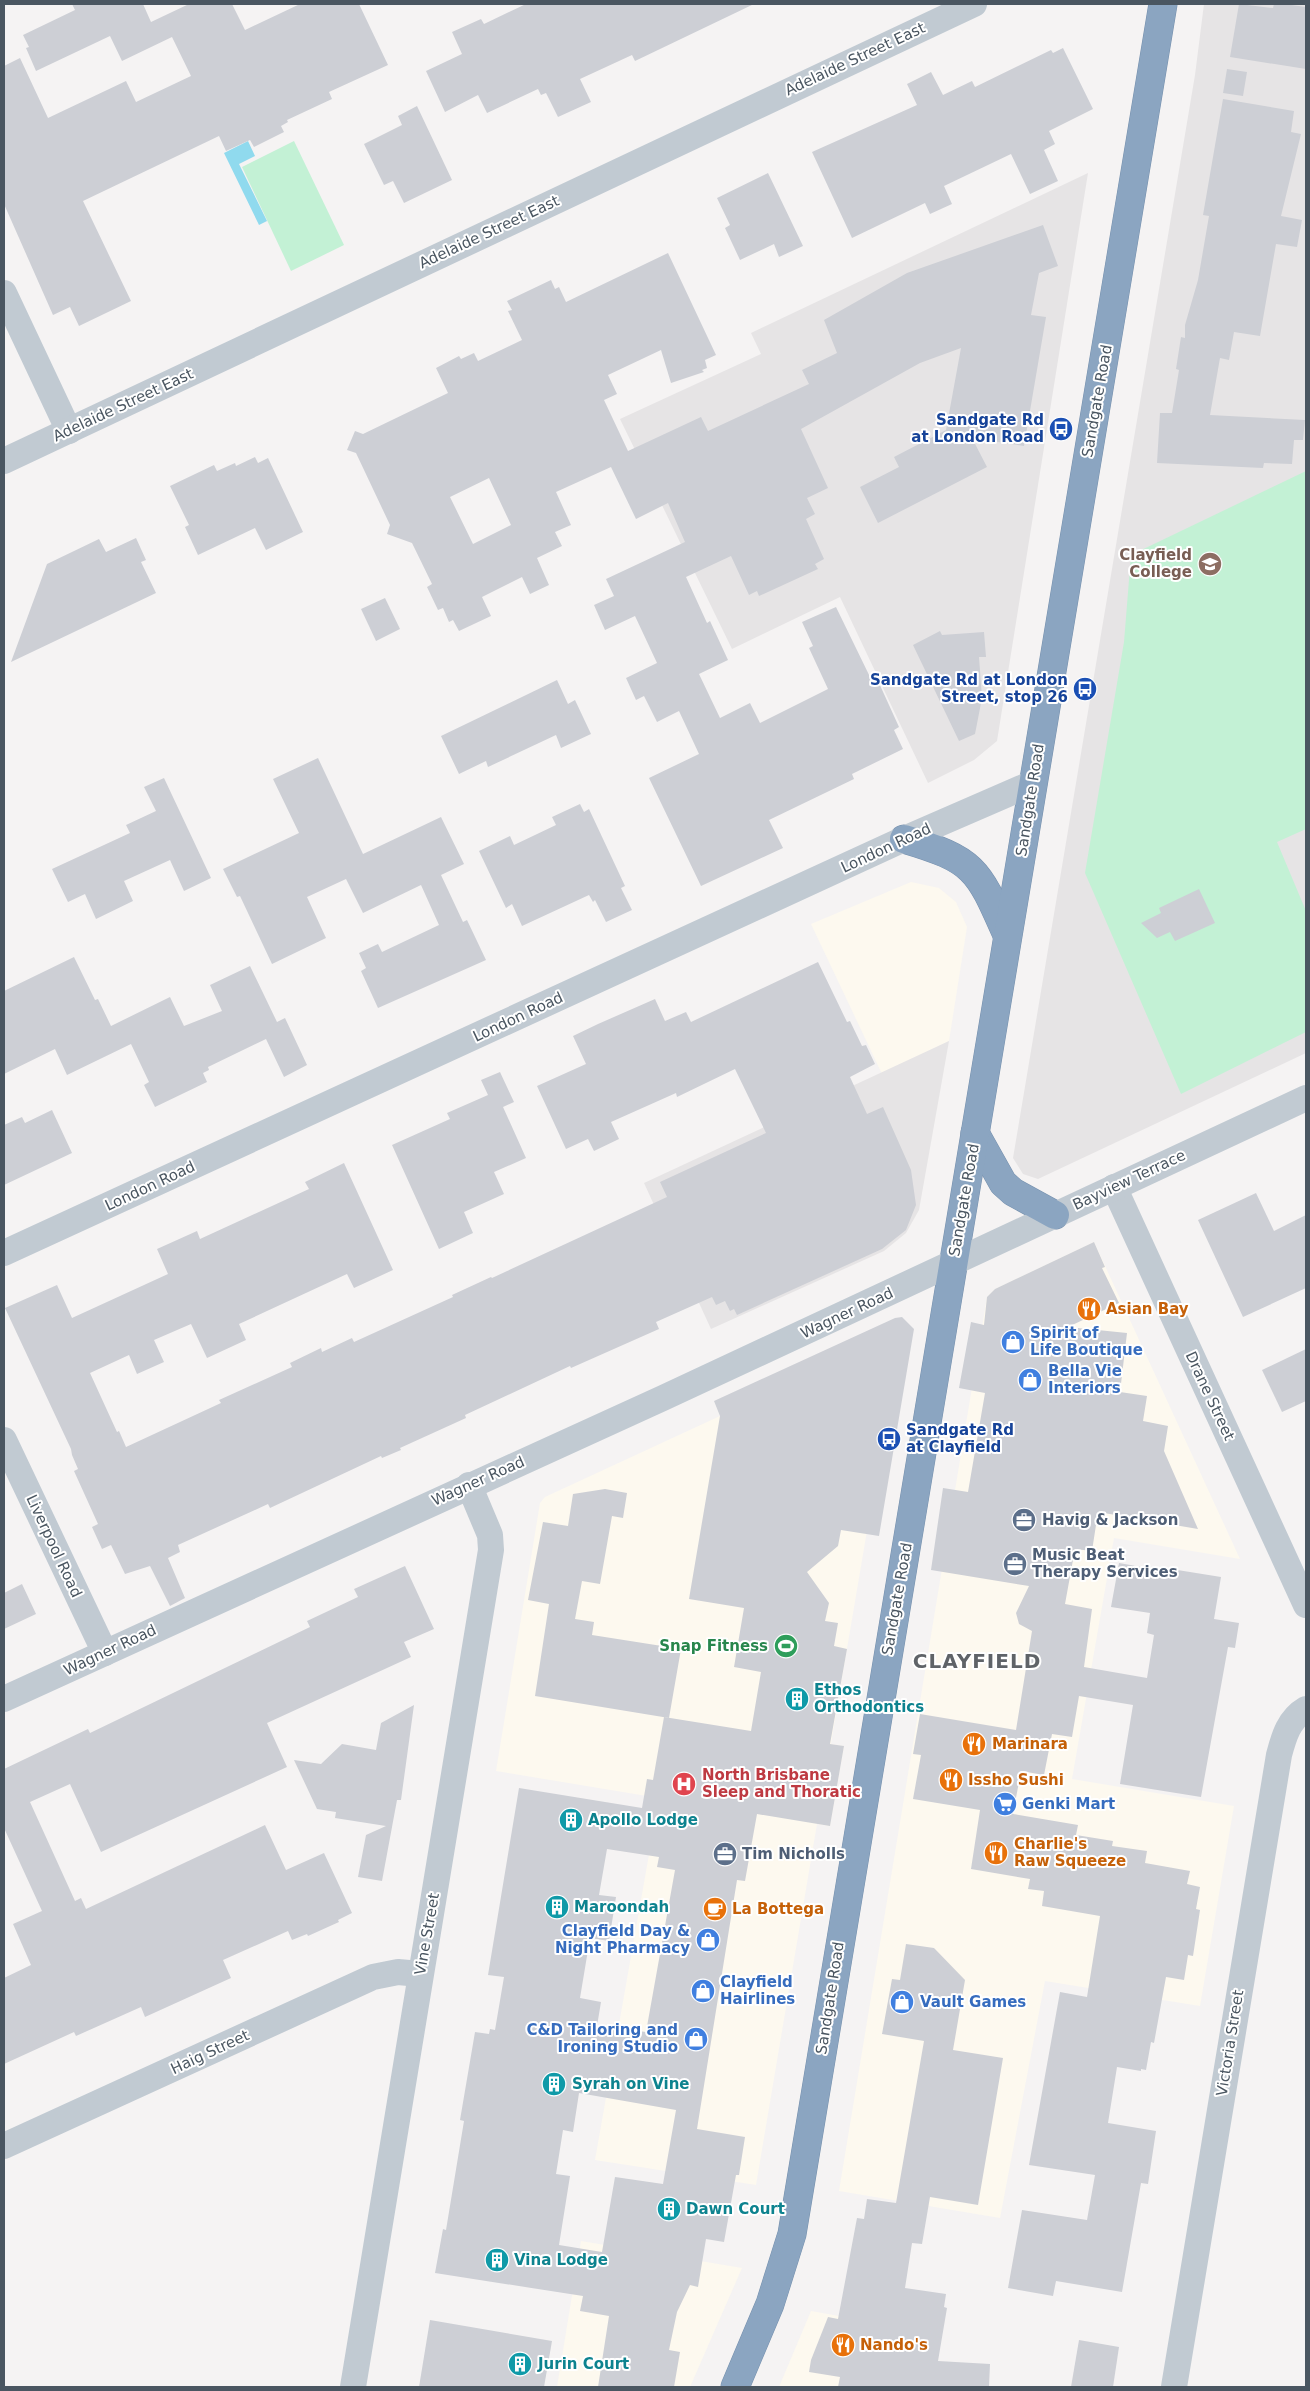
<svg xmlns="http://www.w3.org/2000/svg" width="1310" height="2391" viewBox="0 0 1310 2391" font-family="'DejaVu Sans',sans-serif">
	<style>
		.commercial { fill: #fdf9ef }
		.education { fill: #e6e4e5 }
		.green { fill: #c3f1d5 }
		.water { fill: #90daee }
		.building { fill: #cdcfd5; fill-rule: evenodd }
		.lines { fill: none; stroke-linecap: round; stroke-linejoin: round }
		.highway-casing { stroke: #7690ad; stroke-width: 29 }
		.minor { stroke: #c1cad2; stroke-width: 26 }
		.highway { stroke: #8ba5c1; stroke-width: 28 }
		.labels { text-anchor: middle; stroke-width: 4; stroke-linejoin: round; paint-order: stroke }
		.street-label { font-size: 15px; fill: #4a5661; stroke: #fff }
		.transit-label { font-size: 15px; font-weight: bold; fill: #164399; stroke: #fff; text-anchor: end }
		.education-label { font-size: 15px; font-weight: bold; fill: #785e54; stroke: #fff; text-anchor: end }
		.food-label { font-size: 15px; font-weight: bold; fill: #c56008; stroke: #fff; text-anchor: start }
		.shop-label { font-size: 15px; font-weight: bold; fill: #366cbe; stroke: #fff; text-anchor: start }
		.service-label { font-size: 15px; font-weight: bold; fill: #4e5e75; stroke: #fff; text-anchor: start }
		.leisure-label { font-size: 15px; font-weight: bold; fill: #27864d; stroke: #fff; text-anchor: end }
		.culture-label { font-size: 15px; font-weight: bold; fill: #0d838f; stroke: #fff; text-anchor: start }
		.health-label { font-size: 15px; font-weight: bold; fill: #be3a42; stroke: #fff; text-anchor: start }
		.district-label { font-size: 20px; font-weight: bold; letter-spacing: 1px; fill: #5f6368; stroke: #fff }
	</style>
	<rect width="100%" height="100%" fill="#f5f3f3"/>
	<!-- commercial -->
	<g class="commercial">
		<path d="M911 882 939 888 956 902 967 927 949 1041 882 1074 811 924Z"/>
		<path d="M1094 1242 1240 1559 1114 1538 1072 1779 1234 1806 1200 2006 1045 1981 1000 2218 839 2191 987 1297 995 1289Z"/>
		<path d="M897 1354 832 1737 831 1744 844 1746 830 1826 817 1824 756 2185 595 2160 659 1798 496 1771 540 1503 545 1497 720 1416Z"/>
		<path d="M581 2241 742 2268 690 2387H557Z"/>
		<path d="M811 2311 928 2332 926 2387H779Z"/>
	</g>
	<!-- education -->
	<g class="education">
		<path d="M1204 4H1306V1053L1038 1179 1023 1174 1013 1158 1195 75Z"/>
		<path d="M1088 173 997 741 974 760 928 783 840 597 732 649 620 419 761 354 751 333Z"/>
		<path d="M949 1041 919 1210 906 1233 884 1251 711 1329 644 1183Z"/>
	</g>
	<!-- green -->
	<g class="green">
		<path d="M294 141 344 245 291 271 242 167Z"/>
		<path d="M1306 471V829L1277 842 1306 911V1032L1181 1094 1085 873 1124 642 1131 555Z"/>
	</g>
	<!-- water -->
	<path class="water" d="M248 141 255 156 239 164 267 221 259 225 224 153Z"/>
	<!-- building -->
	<g class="building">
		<path d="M72 4H143L151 22 189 4H232L245 30 300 4H359L388 65 329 92 332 99 287 120 288 122 281 126 284 132 254 147 250 140 226 151 219 136 83 201 131 301 79 326 70 307 53 315 4 204V66L20 58 48 118 126 81 136 102 191 76 172 37 122 61 110 36 36 71 26 48 29 47 23 35 75 10Z"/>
		<path d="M526 4H754L635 61 632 55 580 79 591 102 558 117 546 93 541 95 538 89 487 113 478 95 445 112 426 71 462 54 452 32 481 19 484 24Z"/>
		<path d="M1239 4 1273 8 1274 4H1284L1306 7V69L1230 57Z"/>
		<path d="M1063 48 1093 109 1049 131 1055 144 1044 150 1058 181 1030 194 1011 154 944 186 952 204 930 214 925 203 852 238 812 152 917 105 907 84 931 72 943 95 972 81 975 87 1051 50 1053 53Z"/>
		<path d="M1227 69 1247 72 1243 96 1223 93Z"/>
		<path d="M1223 99 1294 111 1291 132 1301 134 1281 216 1302 220 1297 247 1276 244 1260 336 1234 332 1229 360 1220 358 1210 415 1305 420 1303 440H1294L1292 464 1264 463 1263 468 1157 463 1160 413H1172L1179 370 1176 369 1181 337 1185 338V325L1198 280 1209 216 1203 215Z"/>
		<path d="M417 106 452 180 404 203 393 181 384 185 364 144 402 125 398 116Z"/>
		<path d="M768 173 803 246 779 257 774 244 740 260 725 228 730 225 717 198Z"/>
		<path d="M1043 225 1058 266 1039 273 1031 315 1046 317 1024 446 972 438 987 467 878 523 860 487 899 467 894 457 946 430 961 348 920 363 801 429 828 488 807 498 815 514 806 519 824 559 815 564 818 569 759 596 757 591 749 595 731 556 686 577 707 623 710 621 728 660 699 674 720 718 750 703 760 723 828 689 809 648 813 646 802 622 836 607 871 679 872 678 875 685 879 683 899 727 894 730 903 749 852 774 854 779 769 820 783 848 701 886 649 778 699 754 679 711 657 722 644 696 636 700 626 678 657 663 635 616 605 630 594 605 614 596 606 579 685 542 668 503 636 519 611 467 556 492 571 525 555 532 562 546 537 558 549 585 530 594 522 577 482 597 491 616 459 631 453 620 449 622 443 608 438 610 427 587 432 584 412 543 387 534 390 525 356 453 347 450 355 431 363 434 448 393 436 368 459 356 461 359 474 353 478 361 522 340 508 311 512 310 507 301 551 280 555 289 559 287 566 302 668 253 716 355 705 360 707 368 702 370 704 372 671 383 661 350 608 375 617 394 604 400 628 451 701 417 708 431 809 384 802 370 837 353 824 320 907 273ZM489 478 511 525 473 544 450 497Z"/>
		<path d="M255 457 258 463 268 458 303 532 266 550 255 528 198 555 185 527 189 525 170 486 214 465 217 471 235 463 236 466Z"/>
		<path d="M136 538 146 560 141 562 156 593 11 662 47 564 99 539 106 552Z"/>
		<path d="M385 598 400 629 376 641 361 609Z"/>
		<path d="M940 631 942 635 984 632 986 657H979L982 698 975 734 959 741 913 645Z"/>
		<path d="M557 680 568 704 575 700 591 734 561 748 556 735 488 767 486 761 459 774 441 736Z"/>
		<path d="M318 758 363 854 441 817 464 864 441 875 463 922 467 920 486 960 378 1008 361 971 366 968 359 953 378 944 382 952 439 925 421 885 363 913 346 879 307 897 326 938 272 964 240 896 237 897 223 869 299 833 273 779Z"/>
		<path d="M164 778 211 878 184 891 170 860 124 881 133 901 96 919 85 894 68 902 52 869 130 833 126 825 156 811 144 787Z"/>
		<path d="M580 804 584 812 589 809 625 886 621 888 632 910 606 922 595 900 593 902 589 895 522 926 512 904 506 908 479 851 510 836 514 845 556 825 552 817Z"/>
		<path d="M1199 889 1215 923 1175 941 1170 932 1157 938 1141 923 1161 913 1159 908Z"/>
		<path d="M74 957 95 1000 98 999 111 1026 170 997 184 1026 222 1011 210 985 250 966 277 1022 285 1018 307 1065 284 1077 266 1039 208 1067 209 1070 203 1073 207 1082 155 1107 144 1085 149 1082 131 1044 67 1075 55 1049 4 1074V991Z"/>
		<path d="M818 962 847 1022 850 1021 862 1046 866 1045 875 1064 850 1077 867 1114 883 1107 911 1170 916 1205 906 1230 882 1249 737 1315 734 1309 730 1311 725 1301 716 1305 712 1297 656 1322 659 1329 571 1368 570 1366 465 1415 466 1418 400 1448 401 1450 382 1458 381 1456 270 1508 268 1504 178 1545 180 1552 168 1558 185 1598 170 1606 150 1566 125 1574 111 1545 102 1549 92 1527 98 1524 74 1471 78 1469 72 1455 71 1449 5 1308 57 1285 72 1318 168 1274 157 1249 197 1231 200 1239 309 1189 305 1182 344 1163 393 1270 354 1288 347 1274 239 1324 246 1340 207 1358 191 1324 154 1340 164 1362 137 1374 129 1355 90 1373 117 1432 119 1431 126 1447 221 1403 219 1400 292 1367 290 1363 321 1348 322 1352 352 1338 354 1342 453 1297 452 1295 491 1277 492 1278 667 1197 660 1182 766 1133 735 1069 677 1097 676 1093 611 1122 619 1139 594 1151 588 1139 566 1149 537 1086 586 1064 573 1036 598 1024 655 999 665 1021 686 1012 691 1022Z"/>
		<path d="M500 1072 514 1102 503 1107 526 1158 494 1172 504 1194 464 1212 473 1233 439 1249 392 1145 450 1119 447 1113 488 1095 481 1080Z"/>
		<path d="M52 1110 72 1153 4 1185V1125L22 1117 25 1123Z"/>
		<path d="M1256 1193 1274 1231 1306 1215V1288L1243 1317 1198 1220Z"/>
		<path d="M1094 1242 1105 1267 1102 1268 1119 1303 1068 1327 1127 1333 1120 1392 1147 1396 1143 1421 1168 1426 1164 1451 1198 1529 1098 1512 1092 1551 1075 1549 1065 1604 1092 1609 1084 1667 1147 1678 1154 1635 1147 1633 1150 1613 1111 1607 1119 1563 1164 1571 1165 1568 1221 1577 1214 1619 1239 1623 1235 1648 1228 1647 1201 1797 1120 1784 1133 1705 1079 1696 1072 1737 1052 1734 1044 1775 1021 1771 1013 1814 1078 1825 1076 1835 1113 1841 1112 1846 1147 1851 1145 1863 1190 1871 1187 1884 1200 1887 1196 1909 1200 1910 1193 1956 1188 1955 1184 1980 1166 1977 1154 2043 1151 2042 1146 2070 1141 2069V2071L1117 2067 1108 2123 1156 2131 1148 2184 1141 2183 1122 2292 1056 2281 1053 2296 1008 2288 1022 2210 1087 2220 1095 2175 1029 2165 1060 1992 1087 1997 1100 1916 1042 1906 1044 1891 1028 1889 1030 1879 971 1869 980 1810 913 1799 921 1755 913 1754 920 1714 1016 1730 1032 1631 1019 1624 1016 1613 1029 1586 931 1570 943 1488 968 1492 985 1393 959 1388 971 1322 984 1325 987 1297 995 1289Z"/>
		<path d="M902 1317 914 1329 879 1536 841 1530 838 1546 807 1572 829 1603 825 1621 838 1623 834 1646 847 1649 830 1744 844 1746 830 1826 757 1814 745 1881 737 1880 697 2129 745 2137 739 2175H736L724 2242 706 2239 698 2287 690 2285 677 2312 669 2350 680 2352 674 2387H598L609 2316 580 2311 583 2296 435 2273 443 2229 446 2230 464 2121 460 2120 475 2032 489 2034 490 2029 495 2030 504 1977 488 1975 519 1788 642 1808 647 1779 653 1780 664 1717 751 1731 761 1672 734 1667 744 1608 689 1599 720 1416 714 1401 895 1318ZM607 1849 659 1857 657 1867 675 1870 646 2032 597 2026 601 2002 580 1998 590 1938 609 1941 616 1897 599 1895ZM579 2093 676 2110 663 2184 615 2177 602 2252 559 2245 570 2176 556 2174 563 2130 573 2132Z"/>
		<path d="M1306 1349V1401L1282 1412 1262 1370Z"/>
		<path d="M605 1489 627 1493 623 1518 612 1516 600 1584 582 1581 575 1619 594 1622 592 1635 681 1649 669 1718 535 1696 549 1604 528 1600 543 1522 568 1526 573 1494Z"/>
		<path d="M405 1566 434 1629 404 1642 411 1657 267 1723 287 1767 101 1852 70 1784 30 1802 75 1901 81 1898 86 1909 265 1825 286 1870 324 1853 352 1913 338 1920 339 1922 308 1936 307 1934 292 1940 288 1931 223 1960 231 1978 145 2017 141 2007 76 2036 74 2032 4 2064V1978L31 1965 13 1924 42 1911 4 1828V1769L88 1729 90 1733 310 1627 307 1621 358 1597 354 1589Z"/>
		<path d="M22 1584 36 1614 4 1629V1593Z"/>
		<path d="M414 1705 401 1800H397L382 1881 358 1877 366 1835 386 1826 335 1818 336 1812 317 1809 294 1760 321 1764 342 1744 376 1750 381 1723Z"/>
		<path d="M906 1944 934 1948 965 1980 953 2050 1003 2058 978 2205 930 2197 922 2244 912 2243 905 2288 946 2294 944 2307 947 2308 938 2361 990 2364 989 2387H838L840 2377 809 2372 811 2360 828 2317 838 2319 857 2218 864 2219 867 2199 896 2203 924 2041 882 2034 892 1979 900 1980Z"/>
		<path d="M430 2320 552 2341 544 2387H419Z"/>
		<path d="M1079 2340 1119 2347 1113 2387H1071Z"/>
	</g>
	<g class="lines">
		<!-- highway casing -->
		<g class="highway-casing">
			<g id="highway">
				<path d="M904 839C975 860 978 869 1007 935"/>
				<path d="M975 1133 1003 1183 1013 1192 1055 1215"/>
				<path d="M735 2387 770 2304 792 2234 1163 4"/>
			</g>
		</g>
		<!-- minor -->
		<g class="minor">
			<path d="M4 293 69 431"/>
			<path d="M4 461 974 4"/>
			<path d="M1114 1187 1306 1605"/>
			<path d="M4 1253 904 839 1033 783"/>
			<path d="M4 1440 105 1653"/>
			<path d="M4 1699 663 1398 1306 1098"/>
			<path d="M4 2146 373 1977 398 1972 420 1974"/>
			<path d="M353 2387 491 1550 490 1535 469 1485"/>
			<path d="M1174 2387 1279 1755C1284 1736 1289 1719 1306 1709"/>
		</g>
		<!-- highway -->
		<use href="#highway" class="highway"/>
	</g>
	<!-- icons -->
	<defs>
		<g id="bus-disc" transform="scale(1.25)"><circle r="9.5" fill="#1a4fb4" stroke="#fff"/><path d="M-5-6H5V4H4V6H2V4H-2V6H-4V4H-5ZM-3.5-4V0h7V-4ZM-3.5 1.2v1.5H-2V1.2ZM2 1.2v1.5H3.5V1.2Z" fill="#fff"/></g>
		<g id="school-disc" transform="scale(1.25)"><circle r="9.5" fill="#8d6e63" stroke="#fff"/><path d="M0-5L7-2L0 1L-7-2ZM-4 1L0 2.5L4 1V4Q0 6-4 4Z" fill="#fff"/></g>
		<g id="restaurant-disc" transform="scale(1.25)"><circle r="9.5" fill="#e8710a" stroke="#fff"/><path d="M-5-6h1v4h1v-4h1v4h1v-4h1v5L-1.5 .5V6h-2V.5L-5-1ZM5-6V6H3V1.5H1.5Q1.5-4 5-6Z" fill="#fff"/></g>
		<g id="shop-disc" transform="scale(1.25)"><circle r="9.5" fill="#3f7fe0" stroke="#fff"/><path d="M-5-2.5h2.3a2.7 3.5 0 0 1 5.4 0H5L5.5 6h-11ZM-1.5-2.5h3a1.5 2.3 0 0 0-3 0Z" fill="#fff"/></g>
		<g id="office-disc" transform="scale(1.25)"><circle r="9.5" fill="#5c6f8a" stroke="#fff"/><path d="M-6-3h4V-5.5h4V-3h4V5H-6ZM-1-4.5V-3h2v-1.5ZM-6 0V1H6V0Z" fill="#fff"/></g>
		<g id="stadium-disc" transform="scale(1.25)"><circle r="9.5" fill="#2e9e5b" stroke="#fff"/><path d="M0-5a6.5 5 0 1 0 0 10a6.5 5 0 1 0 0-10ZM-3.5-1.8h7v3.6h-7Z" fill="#fff"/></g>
		<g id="building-disc" transform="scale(1.25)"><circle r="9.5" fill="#0f9aa8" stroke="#fff"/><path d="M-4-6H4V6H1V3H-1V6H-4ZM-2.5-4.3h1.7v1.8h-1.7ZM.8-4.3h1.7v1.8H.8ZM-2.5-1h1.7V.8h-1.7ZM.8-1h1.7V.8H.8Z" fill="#fff"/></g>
		<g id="hospital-disc" transform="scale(1.25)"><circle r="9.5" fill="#e0444e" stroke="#fff"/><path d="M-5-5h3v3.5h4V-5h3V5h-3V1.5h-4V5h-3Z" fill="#fff"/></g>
		<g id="supermarket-disc" transform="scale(1.25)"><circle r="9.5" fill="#3f7fe0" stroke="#fff"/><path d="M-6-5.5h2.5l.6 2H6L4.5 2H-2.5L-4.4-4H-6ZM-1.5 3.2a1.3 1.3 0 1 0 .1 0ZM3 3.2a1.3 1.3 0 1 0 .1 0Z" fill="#fff"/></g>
		<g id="cafe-disc" transform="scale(1.25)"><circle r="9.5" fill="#e8710a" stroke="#fff"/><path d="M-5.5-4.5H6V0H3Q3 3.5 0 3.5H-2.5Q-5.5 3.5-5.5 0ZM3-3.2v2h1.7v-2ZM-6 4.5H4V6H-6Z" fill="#fff"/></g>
	</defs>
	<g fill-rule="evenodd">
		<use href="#bus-disc" x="1061" y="429"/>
		<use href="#school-disc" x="1210" y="564"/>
		<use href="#bus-disc" x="1085" y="689"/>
		<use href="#restaurant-disc" x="1089" y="1309"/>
		<use href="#shop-disc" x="1013" y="1342"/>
		<use href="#shop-disc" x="1030" y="1380"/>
		<use href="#bus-disc" x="889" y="1439"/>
		<use href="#office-disc" x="1024" y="1520"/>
		<use href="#office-disc" x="1015" y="1564"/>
		<use href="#stadium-disc" x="786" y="1646"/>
		<use href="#building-disc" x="797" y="1699"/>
		<use href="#restaurant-disc" x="974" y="1744"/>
		<use href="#restaurant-disc" x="951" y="1780"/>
		<use href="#hospital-disc" x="684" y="1784"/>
		<use href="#supermarket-disc" x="1005" y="1804"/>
		<use href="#building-disc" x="571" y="1820"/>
		<use href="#restaurant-disc" x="996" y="1853"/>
		<use href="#office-disc" x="725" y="1854"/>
		<use href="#building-disc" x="557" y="1907"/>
		<use href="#cafe-disc" x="715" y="1909"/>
		<use href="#shop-disc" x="708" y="1940"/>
		<use href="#shop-disc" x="703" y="1991"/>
		<use href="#shop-disc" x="902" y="2002"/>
		<use href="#shop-disc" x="696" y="2039"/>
		<use href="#building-disc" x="554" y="2084"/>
		<use href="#building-disc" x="669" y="2209"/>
		<use href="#building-disc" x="497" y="2260"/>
		<use href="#restaurant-disc" x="843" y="2345"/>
		<use href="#building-disc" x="520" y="2364"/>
	</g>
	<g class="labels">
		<!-- street labels -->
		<g class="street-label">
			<text transform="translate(855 59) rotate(-25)" y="5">Adelaide Street East</text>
			<text transform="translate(489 232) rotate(-25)" y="5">Adelaide Street East</text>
			<text transform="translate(1097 401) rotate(-80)" y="5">Sandgate Road</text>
			<text transform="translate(123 405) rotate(-25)" y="5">Adelaide Street East</text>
			<text transform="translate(1030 800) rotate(-81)" y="5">Sandgate Road</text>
			<text transform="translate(886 848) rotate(-25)" y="5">London Road</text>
			<text transform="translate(518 1017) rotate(-25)" y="5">London Road</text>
			<text transform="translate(1129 1180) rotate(-25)" y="5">Bayview Terrace</text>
			<text transform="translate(150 1186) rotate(-25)" y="5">London Road</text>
			<text transform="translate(964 1200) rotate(-80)" y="5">Sandgate Road</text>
			<text transform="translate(847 1313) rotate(-25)" y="5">Wagner Road</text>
			<text transform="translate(1210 1396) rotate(65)" y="5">Drane Street</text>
			<text transform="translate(478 1481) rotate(-24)" y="5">Wagner Road</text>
			<text transform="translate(54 1546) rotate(65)" y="5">Liverpool Road</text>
			<text transform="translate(897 1599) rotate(-80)" y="5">Sandgate Road</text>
			<text transform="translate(110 1650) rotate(-25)" y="5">Wagner Road</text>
			<text transform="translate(427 1934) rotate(-80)" y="5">Vine Street</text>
			<text transform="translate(830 1998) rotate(-81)" y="5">Sandgate Road</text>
			<text transform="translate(1230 2043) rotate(-81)" y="5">Victoria Street</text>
			<text transform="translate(210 2052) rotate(-25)" y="5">Haig Street</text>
		</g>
		<!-- transit labels -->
		<g class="transit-label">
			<text x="1044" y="425">Sandgate Rd<tspan x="1044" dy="17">at London Road</tspan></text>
			<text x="1068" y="685">Sandgate Rd at London<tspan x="1068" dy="17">Street, stop 26</tspan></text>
			<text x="906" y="1435" text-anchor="start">Sandgate Rd<tspan x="906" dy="17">at Clayfield</tspan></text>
		</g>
		<!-- education labels -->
		<g class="education-label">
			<text x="1192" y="560">Clayfield<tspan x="1192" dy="17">College</tspan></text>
		</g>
		<!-- food labels -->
		<g class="food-label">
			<text x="1106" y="1314">Asian Bay</text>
			<text x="992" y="1749">Marinara</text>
			<text x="968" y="1785">Issho Sushi</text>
			<text x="1014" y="1849">Charlie's<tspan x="1014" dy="17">Raw Squeeze</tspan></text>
			<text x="732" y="1914">La Bottega</text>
			<text x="860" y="2350">Nando's</text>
		</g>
		<!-- shop labels -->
		<g class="shop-label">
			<text x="1030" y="1338">Spirit of<tspan x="1030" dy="17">Life Boutique</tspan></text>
			<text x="1048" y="1376">Bella Vie<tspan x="1048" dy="17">Interiors</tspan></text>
			<text x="1022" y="1809">Genki Mart</text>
			<text x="690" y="1936" text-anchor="end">Clayfield Day &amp;<tspan x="690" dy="17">Night Pharmacy</tspan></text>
			<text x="720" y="1987">Clayfield<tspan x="720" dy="17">Hairlines</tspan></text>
			<text x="920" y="2007">Vault Games</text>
			<text x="678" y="2035" text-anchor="end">C&amp;D Tailoring and<tspan x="678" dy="17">Ironing Studio</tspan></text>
		</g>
		<!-- service labels -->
		<g class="service-label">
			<text x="1042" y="1525">Havig &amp; Jackson</text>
			<text x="1032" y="1560">Music Beat<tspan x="1032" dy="17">Therapy Services</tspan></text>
			<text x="742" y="1859">Tim Nicholls</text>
		</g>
		<!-- leisure labels -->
		<g class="leisure-label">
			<text x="768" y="1651">Snap Fitness</text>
		</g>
		<!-- culture labels -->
		<g class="culture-label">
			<text x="814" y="1695">Ethos<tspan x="814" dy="17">Orthodontics</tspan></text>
			<text x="588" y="1825">Apollo Lodge</text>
			<text x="574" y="1912">Maroondah</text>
			<text x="572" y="2089">Syrah on Vine</text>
			<text x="686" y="2214">Dawn Court</text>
			<text x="514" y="2265">Vina Lodge</text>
			<text x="538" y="2369">Jurin Court</text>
		</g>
		<!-- health labels -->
		<g class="health-label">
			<text x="702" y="1780">North Brisbane<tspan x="702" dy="17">Sleep and Thoratic</tspan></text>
		</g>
		<!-- district labels -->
		<g class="district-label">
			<text x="977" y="1668">CLAYFIELD</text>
		</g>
	</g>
	<!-- border -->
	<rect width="1310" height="2391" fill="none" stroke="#4a5661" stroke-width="10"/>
</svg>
